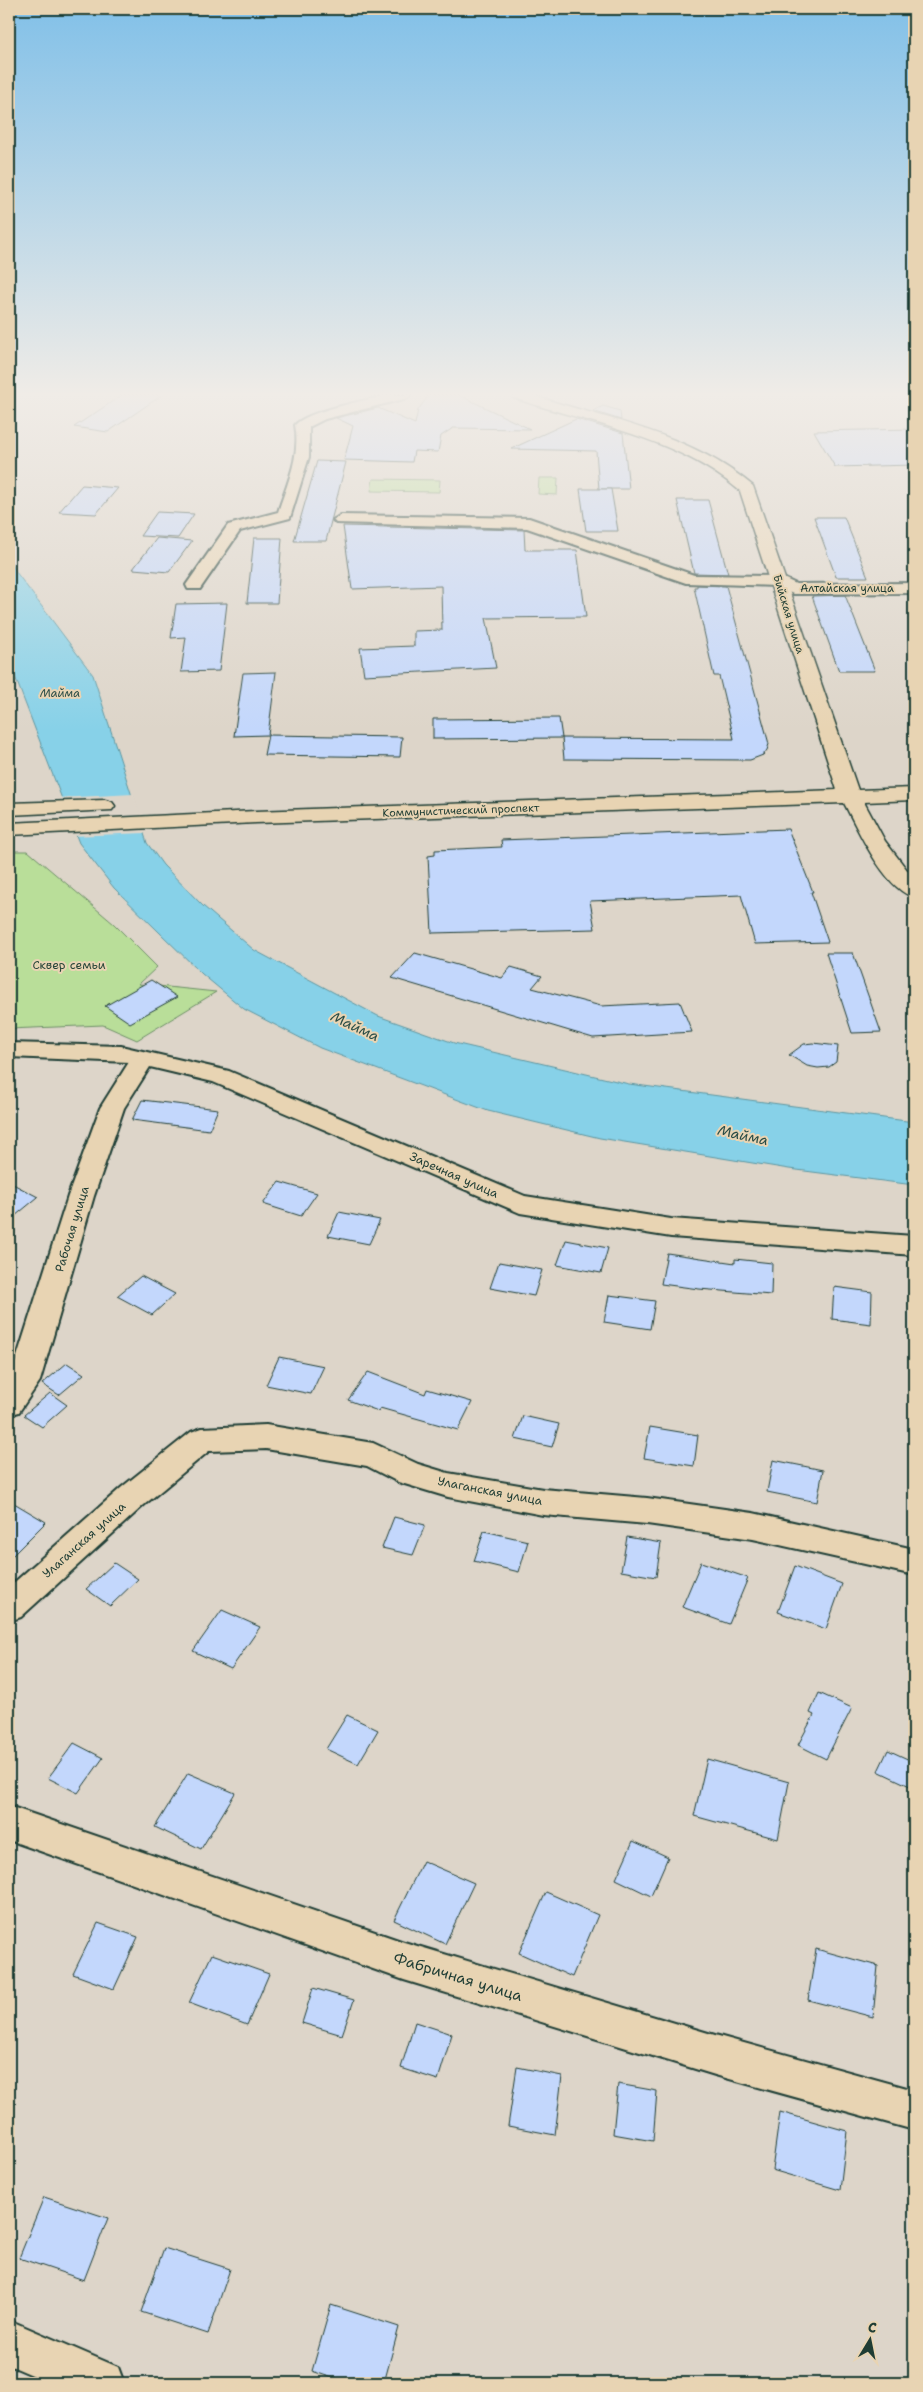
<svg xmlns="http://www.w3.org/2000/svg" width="923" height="2392" viewBox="0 0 923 2392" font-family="'Shantell Sans',sans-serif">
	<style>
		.green { fill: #b9de99; stroke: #6c8e66 }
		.water { fill: #87d1e8; stroke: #5d96a0 }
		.pier { fill: #ddd5c9 }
		.building { fill: #c3d7fc; stroke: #1f3d34 }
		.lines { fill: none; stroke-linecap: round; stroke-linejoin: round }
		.street-casing { stroke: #1f3d34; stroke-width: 4 }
		.primary-casing { stroke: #1f3d34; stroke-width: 3 }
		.street { fill: #e8d4b3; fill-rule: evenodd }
		.primary { fill: #e8d4b3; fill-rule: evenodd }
		.labels { text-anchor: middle; stroke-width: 4; stroke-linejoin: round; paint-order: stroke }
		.far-street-label { font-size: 11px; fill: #1f3d34; stroke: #e8d4b3 }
		.far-water-label { font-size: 11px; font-style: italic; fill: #294c46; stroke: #e8d4b3 }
		.park-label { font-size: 12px; fill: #274539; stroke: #e8d4b3 }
		.street-label { font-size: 12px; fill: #1f3d34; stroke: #e8d4b3 }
		.water-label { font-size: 14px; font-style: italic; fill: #294c46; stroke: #e8d4b3 }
		.near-street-label { font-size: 15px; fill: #1f3d34; stroke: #e8d4b3 }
	</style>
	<rect width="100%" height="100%" fill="#ddd5c9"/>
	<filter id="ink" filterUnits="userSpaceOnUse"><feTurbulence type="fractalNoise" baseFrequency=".02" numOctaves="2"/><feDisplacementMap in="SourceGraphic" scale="10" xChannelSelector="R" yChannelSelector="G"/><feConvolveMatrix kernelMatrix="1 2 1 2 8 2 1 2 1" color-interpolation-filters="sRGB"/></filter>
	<g filter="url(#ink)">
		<!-- green -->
		<g class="green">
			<path d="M539 478H558L557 495 538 494Z"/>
			<path d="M373 479 440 480 439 492 371 491Z"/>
			<path d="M9 851H28L114 924 157 967 139 984 216 992 137 1040 103 1025 9 1029Z"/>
		</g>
		<!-- water -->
		<path class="water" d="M9 558 16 572 93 675 147 843 163 865 203 906 254 950 378 1016 454 1043 629 1084 914 1122V1185L789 1169 600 1138 488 1111 320 1048 244 1009 202 974 114 888 79 843 9 661Z"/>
		<!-- pier -->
		<path class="pier" d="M133 794 146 833 73 836 58 798Z"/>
		<!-- building -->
		<g class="building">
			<path d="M122 395H162L108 432 74 427Z"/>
			<path d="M429 395H459L530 429 453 428 441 436 438 452 414 451 412 462 344 460 353 426 336 418 378 408 415 424 418 410Z"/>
			<path d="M603 406 620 411 621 420 593 411Z"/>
			<path d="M576 419 623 433 629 489H599L596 451 511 449Z"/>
			<path d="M914 429V465L835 467 814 431Z"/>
			<path d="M317 461 346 462 326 541H294Z"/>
			<path d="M82 485 118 488 96 514 59 512Z"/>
			<path d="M580 489H611L618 531H586Z"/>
			<path d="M677 500H708L728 574 694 573Z"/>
			<path d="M157 512 194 514 178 538 140 536Z"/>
			<path d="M814 517H844L868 577H836Z"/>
			<path d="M343 526 524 530 525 550H577L586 617 486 618 496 668 364 675 360 648 414 646V631L442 630 441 586 352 589Z"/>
			<path d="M157 538 192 541 169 572 133 569Z"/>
			<path d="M254 538H282L277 603H247Z"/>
			<path d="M697 585 726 586 769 744 767 750 763 755 750 760 564 759 562 738 734 739 719 676H714L694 587H697Z"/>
			<path d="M845 595 875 671H839L812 596Z"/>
			<path d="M227 603 219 671 181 672 186 637 171 638 176 604Z"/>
			<path d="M276 672 268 735 234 736 243 673Z"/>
			<path d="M559 718 562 738 433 739V719Z"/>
			<path d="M268 735 402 737 400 757 264 755Z"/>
			<path d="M788 829 813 892H811L828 942 755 944 741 895 590 901 595 929 432 933 428 856 435 855V850L502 847 501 840Z"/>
			<path d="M415 953 502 978 511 967 542 976 532 988 601 1006 680 1002 692 1032 593 1038 392 978Z"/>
			<path d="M826 953H853L881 1032 852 1033Z"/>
			<path d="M151 980 177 997 130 1023 105 1006Z"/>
			<path d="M813 1043 838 1046 836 1062 829 1067 818 1068 807 1066 789 1055 804 1044Z"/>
			<path d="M142 1100 218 1109 209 1130 132 1120Z"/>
			<path d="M9 1182 38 1197 9 1221Z"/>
			<path d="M279 1182 317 1193 301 1216 263 1204Z"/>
			<path d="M339 1212 380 1220 369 1244 328 1236Z"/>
			<path d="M566 1240 608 1248 601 1273 557 1265Z"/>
			<path d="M667 1253 735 1263V1259L772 1263 771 1295 699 1289 661 1284Z"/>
			<path d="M499 1262 542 1270 534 1296 490 1288Z"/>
			<path d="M141 1276 175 1294 152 1315 117 1296Z"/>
			<path d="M834 1287 872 1292 871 1324 832 1319Z"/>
			<path d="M609 1295 655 1301 650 1329 604 1322Z"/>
			<path d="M279 1357 324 1366 311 1394 266 1385Z"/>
			<path d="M67 1363 84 1374 59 1395 42 1384Z"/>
			<path d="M368 1372 425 1394 427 1389 472 1402 458 1430 380 1408 378 1411 348 1400Z"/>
			<path d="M50 1393 67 1405 42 1427 24 1415Z"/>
			<path d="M523 1416 559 1424 552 1447 515 1439Z"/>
			<path d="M650 1427 698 1435 694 1466 644 1458Z"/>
			<path d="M773 1460 823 1470 817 1502 767 1492Z"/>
			<path d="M9 1500 46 1522 9 1559Z"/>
			<path d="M394 1517 425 1525 413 1555 382 1548Z"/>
			<path d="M484 1531 528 1541 519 1572 474 1561Z"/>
			<path d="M627 1537 661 1543 656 1577 621 1571Z"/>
			<path d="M701 1562 748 1578 729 1624 682 1607Z"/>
			<path d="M114 1563 138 1579 110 1606 86 1589Z"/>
			<path d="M795 1566 842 1584 826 1629 778 1612Z"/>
			<path d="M222 1610 260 1627 231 1669 193 1651Z"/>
			<path d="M819 1693 852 1708 826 1759 798 1745 814 1715 810 1713Z"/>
			<path d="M347 1715 378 1730 358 1764 326 1749Z"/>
			<path d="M74 1743 103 1758 78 1793 48 1778Z"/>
			<path d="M888 1750 914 1762V1788L878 1771Z"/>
			<path d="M707 1759 789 1782 778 1839 694 1816Z"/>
			<path d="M188 1773 235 1793 201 1849 155 1827Z"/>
			<path d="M633 1841 668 1857 651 1896 616 1879Z"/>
			<path d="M423 1861 474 1883 445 1944 394 1920Z"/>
			<path d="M546 1892 598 1915 572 1977 519 1953Z"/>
			<path d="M98 1923 138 1937 114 1989 73 1974Z"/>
			<path d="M816 1949 878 1966 873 2017 808 2000Z"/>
			<path d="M212 1954 269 1974 247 2025 189 2003Z"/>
			<path d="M313 1988 354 2000 342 2035 302 2023Z"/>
			<path d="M415 2022 452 2034 438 2080 401 2068Z"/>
			<path d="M517 2067 562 2076 555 2135 508 2126Z"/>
			<path d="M618 2084 657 2091 653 2141 613 2134Z"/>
			<path d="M780 2112 847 2131 840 2190 772 2170Z"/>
			<path d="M44 2197 108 2218 84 2280 19 2258Z"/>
			<path d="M164 2248 230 2269 208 2334 141 2312Z"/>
			<path d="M331 2305 399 2327 384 2383H347L312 2371Z"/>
		</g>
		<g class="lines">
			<!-- street casing -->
			<g class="street-casing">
				<g id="street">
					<path d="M388 395H410L408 398 325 419 309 427V457L290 518 240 531 200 589H188L186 585 228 525 278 512C287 484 301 455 295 425 306 411 368 400 388 395Z"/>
					<path d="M341 515 529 518 694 575 779 576 796 584 914 583V593L793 594 776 586 686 583 527 528 336 523 333 520Z"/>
					<path d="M9 1043 121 1046 229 1071 525 1196 671 1219 914 1236V1255L671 1237 520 1213 213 1082 150 1067 124 1108 94 1196 40 1381 19 1412 9 1415V1382L68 1196 100 1108 129 1062 9 1057Z"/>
					<path d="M266 1425 373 1443 418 1464 448 1473 543 1489 647 1498 753 1513 914 1549V1575L753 1539 647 1524 543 1515 448 1497 398 1482 367 1466 266 1449 209 1451 144 1505 21 1617 9 1621V1587L122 1487 191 1432 202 1428Z"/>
					<path d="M9 1806 404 1942 715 2035 914 2090V2130L715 2075 404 1980 9 1840Z"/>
					<path d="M9 2320 118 2367 124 2383H51L9 2365Z"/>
				</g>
			</g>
			<!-- primary casing -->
			<g class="primary-casing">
				<g id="primary">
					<path d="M512 395H532C608 420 690 433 753 486L858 790 914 788V800L864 802 885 841 914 879V897C885 890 857 828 844 803L256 823 9 835V823L256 811 837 790 740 491C677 437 591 424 514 398Z"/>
					<path d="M105 800 112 802 115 806 112 810 9 815V803Z"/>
				</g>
			</g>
			<!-- street -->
			<use href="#street" class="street"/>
			<!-- primary -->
			<use href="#primary" class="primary"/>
		</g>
	</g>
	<!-- sky -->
	<linearGradient id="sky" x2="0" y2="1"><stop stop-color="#81c0e8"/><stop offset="0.54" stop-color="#f0ece7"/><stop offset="1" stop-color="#f0ece7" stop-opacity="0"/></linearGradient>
	<rect width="923" height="730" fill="url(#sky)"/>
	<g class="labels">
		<!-- far-street labels -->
		<g class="far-street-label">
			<text x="847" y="592">Алтайская улица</text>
			<text transform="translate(789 614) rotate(73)" y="4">Бийская улица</text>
			<text transform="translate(461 810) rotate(-2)" y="4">Коммунистический проспект</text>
		</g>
		<!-- far-water labels -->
		<g class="far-water-label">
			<text x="60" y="697">Майма</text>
		</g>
		<!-- park labels -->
		<g class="park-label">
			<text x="69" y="969">Сквер семьи</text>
		</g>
		<!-- street labels -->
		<g class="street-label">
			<text transform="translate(454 1175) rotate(24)" y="4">Заречная улица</text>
			<text transform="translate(72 1229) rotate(-73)" y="4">Рабочая улица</text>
			<text transform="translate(490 1491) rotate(11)" y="4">Улаганская улица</text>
			<text transform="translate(84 1540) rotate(-42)" y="4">Улаганская улица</text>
		</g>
		<!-- water labels -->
		<g class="water-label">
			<text transform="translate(355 1026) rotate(25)" y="5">Майма</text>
			<text transform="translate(743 1135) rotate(12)" y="5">Майма</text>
		</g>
		<!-- near-street labels -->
		<g class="near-street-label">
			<text transform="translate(458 1977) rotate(17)" y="5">Фабричная улица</text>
		</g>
	</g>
	<!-- margin -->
	<rect width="923" height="2392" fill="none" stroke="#e8d4b3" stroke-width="30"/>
	<rect x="15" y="15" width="893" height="2362" fill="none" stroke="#1f3d34" stroke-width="2" filter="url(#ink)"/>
	<!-- north arrow -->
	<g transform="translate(870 2340) rotate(10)" stroke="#e8d4b3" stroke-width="4" paint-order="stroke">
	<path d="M0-4L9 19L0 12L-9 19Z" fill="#1f3d34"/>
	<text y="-8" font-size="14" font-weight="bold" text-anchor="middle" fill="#1f3d34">С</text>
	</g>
</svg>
